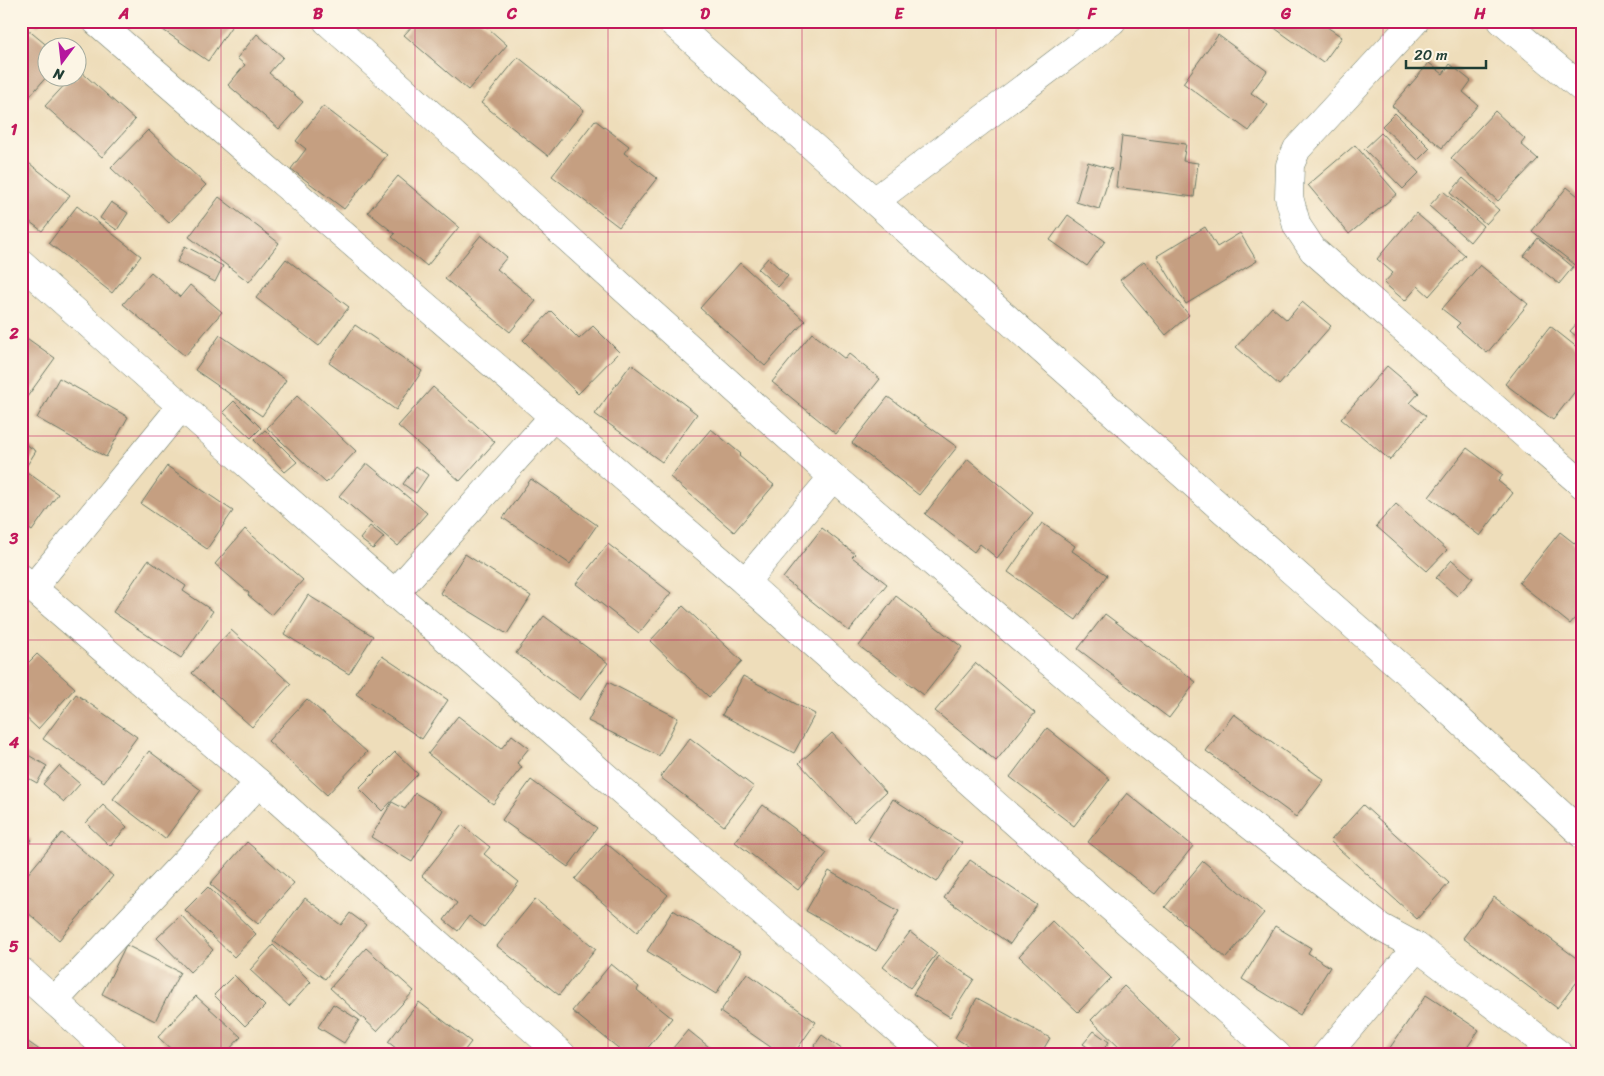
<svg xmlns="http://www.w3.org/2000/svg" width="1604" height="1076" viewBox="0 0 1604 1076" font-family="Sriracha,sans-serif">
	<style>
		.building { fill: #c59f81 }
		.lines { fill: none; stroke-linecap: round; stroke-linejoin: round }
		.street-casing { stroke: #677563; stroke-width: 29 }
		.secondary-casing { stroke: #677563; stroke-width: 29 }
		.street { stroke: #fff; stroke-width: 28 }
		.secondary { stroke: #fff; stroke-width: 28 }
		.grid { fill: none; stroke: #c2185b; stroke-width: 1; stroke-opacity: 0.55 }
		.neatline { fill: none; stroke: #c2185b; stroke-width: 2 }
		.grid-label { font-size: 16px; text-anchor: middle; font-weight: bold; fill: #c2185b }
	</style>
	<rect width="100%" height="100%" fill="#fcf5e5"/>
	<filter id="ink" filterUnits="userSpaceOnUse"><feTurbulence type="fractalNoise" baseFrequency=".02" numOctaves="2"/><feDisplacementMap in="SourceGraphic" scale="10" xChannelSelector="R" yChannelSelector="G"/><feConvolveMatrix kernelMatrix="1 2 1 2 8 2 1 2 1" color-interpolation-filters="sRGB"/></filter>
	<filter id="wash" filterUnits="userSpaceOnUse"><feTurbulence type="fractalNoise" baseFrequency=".0096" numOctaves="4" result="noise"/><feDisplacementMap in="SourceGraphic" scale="20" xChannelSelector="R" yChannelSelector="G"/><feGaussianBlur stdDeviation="1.12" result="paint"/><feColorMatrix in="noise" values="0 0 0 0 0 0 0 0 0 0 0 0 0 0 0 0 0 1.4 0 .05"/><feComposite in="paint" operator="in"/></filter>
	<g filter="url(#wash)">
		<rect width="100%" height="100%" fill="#eeddba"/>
		<g id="blocks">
			<!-- building -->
			<g class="building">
				<path d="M31 21H42L38 26Z"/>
				<path d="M150 21H235L208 61Z"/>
				<path d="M417 21H480L507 45 468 90 404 35Z"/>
				<path d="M1265 21H1327L1324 25 1342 37 1323 63Z"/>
				<path d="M1575 21H1583V28Z"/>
				<path d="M21 24 50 48H48V75L30 96 21 89Z"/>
				<path d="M257 34 283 57 269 73 303 102 279 129 228 85 245 65 237 58Z"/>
				<path d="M1218 35 1267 71 1251 93 1268 105 1249 131 1183 83Z"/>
				<path d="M518 57 584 110 548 156 481 103Z"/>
				<path d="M1429 63 1443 74 1450 64 1471 81 1463 92 1478 105 1442 148 1392 106Z"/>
				<path d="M78 69 135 120 102 157 45 106 71 78H78Z"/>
				<path d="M323 106 387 155 344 209 291 169 306 149 296 141Z"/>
				<path d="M1495 111 1525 139 1521 144 1538 159 1498 201 1451 158Z"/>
				<path d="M1395 113 1430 148 1418 160 1382 126Z"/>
				<path d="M595 120 629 146 624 153 657 178 619 227 552 176Z"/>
				<path d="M148 130 206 185 169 223 111 168Z"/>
				<path d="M1381 133 1419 173 1403 189 1364 149Z"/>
				<path d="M1122 136 1186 144 1183 161 1198 163 1194 197 1116 187Z"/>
				<path d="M1355 145 1397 194 1349 234 1308 185Z"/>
				<path d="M21 157 70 195 42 231 21 215Z"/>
				<path d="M1088 162 1112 169 1099 209 1076 202Z"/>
				<path d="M398 176 459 227 427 266 392 237 395 234 368 212Z"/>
				<path d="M1463 178 1499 210 1486 224 1450 193Z"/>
				<path d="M1567 187 1583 200V271L1532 231Z"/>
				<path d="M1443 191 1483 226 1470 242 1429 206Z"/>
				<path d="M219 197 279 243 249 282 189 237Z"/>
				<path d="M111 202 128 213 117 230 100 218Z"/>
				<path d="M77 206 141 256 112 293 49 243Z"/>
				<path d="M1416 213 1465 255 1429 296 1418 286 1405 301 1384 283 1393 273 1377 259Z"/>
				<path d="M1068 215 1105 241 1087 266 1050 240Z"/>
				<path d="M1205 227 1217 247 1240 233 1257 261 1186 304 1157 256Z"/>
				<path d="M481 235 507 257 497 269 536 301 510 332 445 279Z"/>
				<path d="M1538 238 1573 267 1559 284 1524 256Z"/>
				<path d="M185 246 223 266 215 282 177 262Z"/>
				<path d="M768 258 788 276 778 287 758 269Z"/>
				<path d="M286 259 349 307 319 346 256 298Z"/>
				<path d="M1144 261 1189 315 1166 335 1120 280Z"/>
				<path d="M740 263 805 321 765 366 700 308Z"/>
				<path d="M1480 265 1528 304 1487 353 1456 327 1460 323 1442 309Z"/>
				<path d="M151 272 180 297 190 285 222 312 185 356 123 304Z"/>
				<path d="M1302 302 1331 326 1279 385 1236 347 1272 307 1287 320Z"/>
				<path d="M551 311 579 339 593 326 619 352 578 394 523 340Z"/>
				<path d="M1583 317V342L1570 331Z"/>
				<path d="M355 325 422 371 396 410 329 363Z"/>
				<path d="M1550 326 1583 352V381L1553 420 1505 384Z"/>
				<path d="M812 333 845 359 849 354 880 379 836 434 772 382Z"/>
				<path d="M21 334 55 358 27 397 21 393Z"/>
				<path d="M220 335 286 380 262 416 195 370Z"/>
				<path d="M631 364 697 414 662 462 595 414Z"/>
				<path d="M1387 366 1419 393 1410 403 1426 416 1390 460 1341 419Z"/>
				<path d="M59 378 128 417 106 457 37 418Z"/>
				<path d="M433 387 495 442 460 481 398 426Z"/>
				<path d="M297 396 356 451 326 483 267 428Z"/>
				<path d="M888 397 957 447 919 495 852 443Z"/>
				<path d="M234 401 261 428 251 438 223 412Z"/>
				<path d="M711 429 741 454 739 456 774 485 734 532 670 477Z"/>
				<path d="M265 430 297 462 285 472 254 440Z"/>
				<path d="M21 441 36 451 24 470 58 494 32 531 21 523Z"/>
				<path d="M1467 448 1503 475 1498 481 1513 493 1480 536 1429 497Z"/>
				<path d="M968 459 1033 513 997 558 980 544 974 552 925 514Z"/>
				<path d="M367 463 427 513 398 546 339 496Z"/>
				<path d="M167 466 233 511 207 549 141 504Z"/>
				<path d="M416 466 428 475 416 493 403 484Z"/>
				<path d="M531 479 597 525 570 564 503 518Z"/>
				<path d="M1396 504 1447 550 1427 571 1376 526Z"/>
				<path d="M1042 523 1075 546 1072 551 1107 575 1076 620 1008 572Z"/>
				<path d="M370 526 384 537 373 549 360 539Z"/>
				<path d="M822 528 855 554 852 557 887 584 849 631 783 578Z"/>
				<path d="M245 529 303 580 272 615 248 595 249 593 215 564Z"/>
				<path d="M1560 532 1583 550V608L1570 624 1519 583Z"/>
				<path d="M608 544 671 593 639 633 576 584Z"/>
				<path d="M465 554 531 596 507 634 440 593Z"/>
				<path d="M148 560 186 586 183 591 213 611 181 658 113 612Z"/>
				<path d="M1452 560 1473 578 1457 596 1436 578Z"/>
				<path d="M308 595 373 636 349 674 284 634Z"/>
				<path d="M896 596 962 647 924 695 859 646Z"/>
				<path d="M683 606 742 661 709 697 650 641Z"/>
				<path d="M1105 614 1196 682 1169 718 1078 649Z"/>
				<path d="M544 616 608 663 580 700 516 653Z"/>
				<path d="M231 630 291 684 252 727 192 673Z"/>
				<path d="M37 654 75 688 38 729 21 713V670Z"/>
				<path d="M382 656 448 700 422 739 356 694Z"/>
				<path d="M976 663 1035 713 996 761 935 711Z"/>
				<path d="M743 676 815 714 794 753 722 715Z"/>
				<path d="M608 682 678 718 659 756 588 721Z"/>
				<path d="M76 694 137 737 104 782 43 739Z"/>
				<path d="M307 699 367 752 327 795 268 741Z"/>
				<path d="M1234 714 1324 780 1296 817 1206 751Z"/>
				<path d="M458 716 501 749 512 735 529 748 517 763 522 767 493 804 428 754Z"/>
				<path d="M1047 728 1110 779 1074 826 1010 777Z"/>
				<path d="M832 733 886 792 854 822 799 763Z"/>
				<path d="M690 738 754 787 724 826 660 777Z"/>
				<path d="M149 751 201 790 165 839 113 799Z"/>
				<path d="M23 752 47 766 37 783 21 774V755Z"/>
				<path d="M395 752 418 774 382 811 359 788Z"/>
				<path d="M59 766 80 784 64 802 43 784Z"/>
				<path d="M531 780 597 828 568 867 502 820Z"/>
				<path d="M415 793 443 810 412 862 371 837 392 802 405 809Z"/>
				<path d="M1127 793 1193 846 1155 894 1088 842Z"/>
				<path d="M893 799 962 843 937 882 868 839Z"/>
				<path d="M103 805 127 827 110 846 86 823Z"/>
				<path d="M763 805 827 853 798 890 735 842Z"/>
				<path d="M1363 805 1449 883 1417 919 1330 841Z"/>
				<path d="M462 825 490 847 484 854 519 882 484 927 469 916 458 931 444 920 457 903 422 876Z"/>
				<path d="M21 833 32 840 21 854Z"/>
				<path d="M62 833 113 876 59 940 27 912 21 918V882Z"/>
				<path d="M247 842 294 883 258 924 210 884Z"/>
				<path d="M606 843 668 895 637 932 575 879Z"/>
				<path d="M970 860 1037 905 1010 944 944 898Z"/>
				<path d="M1203 861 1264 913 1226 958 1165 907Z"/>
				<path d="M829 871 899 911 876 951 806 911Z"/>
				<path d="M208 887 256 934 234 957 185 910Z"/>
				<path d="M1494 897 1583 963V974L1557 1008 1463 938Z"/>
				<path d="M305 898 341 925 350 913 366 925 325 979 273 941Z"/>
				<path d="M535 899 596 949 559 995 497 946Z"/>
				<path d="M673 910 741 953 716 994 647 951Z"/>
				<path d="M181 915 213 950 190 972 157 938Z"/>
				<path d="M1052 921 1111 978 1078 1012 1019 956Z"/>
				<path d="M1275 926 1311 948 1308 953 1330 967 1300 1015 1242 979Z"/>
				<path d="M910 932 937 953 910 988 883 967Z"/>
				<path d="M126 945 180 972 155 1021 102 994Z"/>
				<path d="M273 945 311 982 289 1006 250 970Z"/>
				<path d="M366 948 414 991 377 1031 330 988Z"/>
				<path d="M938 956 974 979 950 1017 913 994Z"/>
				<path d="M611 964 639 987 637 990 672 1018 642 1055H627L572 1011Z"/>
				<path d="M747 973 816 1022 793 1055H782L720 1012Z"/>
				<path d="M234 975 265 1006 245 1026 214 995Z"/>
				<path d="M1124 986 1180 1039 1165 1055H1127L1091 1020Z"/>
				<path d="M1426 995 1479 1030 1462 1055H1385Z"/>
				<path d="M196 996 241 1037 224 1055H177L158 1037Z"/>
				<path d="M977 998 1050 1038 1040 1055H984L955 1038Z"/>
				<path d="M419 1002 471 1042 461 1055H405L388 1042Z"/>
				<path d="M333 1004 359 1020 344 1043 318 1027Z"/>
				<path d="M688 1030 719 1055H667Z"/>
				<path d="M1094 1031 1109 1042 1099 1055 1083 1044Z"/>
				<path d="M822 1035 850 1055H808Z"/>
				<path d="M21 1037 44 1053 42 1055H21Z"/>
				<path d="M1504 1048 1512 1055H1499Z"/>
				<path d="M1195 1050 1200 1055H1190Z"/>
			</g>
		</g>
	</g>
	<g filter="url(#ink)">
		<use href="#blocks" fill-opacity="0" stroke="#677563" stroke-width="1"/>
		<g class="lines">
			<!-- street casing -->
			<g class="street-casing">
				<g id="street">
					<path d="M96 21 745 582 1277 1055"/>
					<path d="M327 21 833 477 1134 734 1380 927 1417 947 1560 1055"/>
					<path d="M1415 21 1297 149 1290 165 1289 197 1297 226 1313 250 1583 485"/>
					<path d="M1502 21 1583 89"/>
					<path d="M875 201 1112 21"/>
					<path d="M21 263C319 531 624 792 927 1055"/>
					<path d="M21 578 259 783 562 1055"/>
					<path d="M745 582 833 477"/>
					<path d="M32 589 181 407"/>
					<path d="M394 594 554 416"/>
					<path d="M21 971 114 1055"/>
					<path d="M54 1001 259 783"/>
					<path d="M1326 1055 1417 947"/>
				</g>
			</g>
			<!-- secondary casing -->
			<g class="secondary-casing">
				<path id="secondary" d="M671 21 1429 692 1583 835"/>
			</g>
			<!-- street -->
			<use href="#street" class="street"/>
			<!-- secondary -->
			<use href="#secondary" class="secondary"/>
		</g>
	</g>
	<!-- grid -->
	<path class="grid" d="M221 21V1055M415 21V1055M608 21V1055M802 21V1055M996 21V1055M1189 21V1055M1383 21V1055M21 232H1583M21 436H1583M21 640H1583M21 844H1583"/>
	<!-- margin -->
	<rect width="1604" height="1076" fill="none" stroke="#fcf5e5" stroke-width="55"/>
	<!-- north arrow -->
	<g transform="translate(62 62) rotate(195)"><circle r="24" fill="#fcf5e5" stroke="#a4ab9e"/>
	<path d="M0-4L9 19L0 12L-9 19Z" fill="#b5179e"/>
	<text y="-8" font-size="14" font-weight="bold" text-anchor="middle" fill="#1f3d34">N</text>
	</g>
	<!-- scale -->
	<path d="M1406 60v8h80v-8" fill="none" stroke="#1f3d34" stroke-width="2.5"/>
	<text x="1414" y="60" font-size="15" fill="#1f3d34" stroke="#fcf5e5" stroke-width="4" paint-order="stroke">20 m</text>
	<rect x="28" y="28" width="1548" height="1020" class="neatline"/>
	<g class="grid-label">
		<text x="124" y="19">A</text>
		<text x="318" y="19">B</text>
		<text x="512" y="19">C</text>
		<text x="705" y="19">D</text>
		<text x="899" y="19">E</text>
		<text x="1092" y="19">F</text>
		<text x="1286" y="19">G</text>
		<text x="1480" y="19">H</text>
		<text x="14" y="135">1</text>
		<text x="14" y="339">2</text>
		<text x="14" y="544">3</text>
		<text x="14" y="748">4</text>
		<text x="14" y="952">5</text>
	</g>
</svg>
